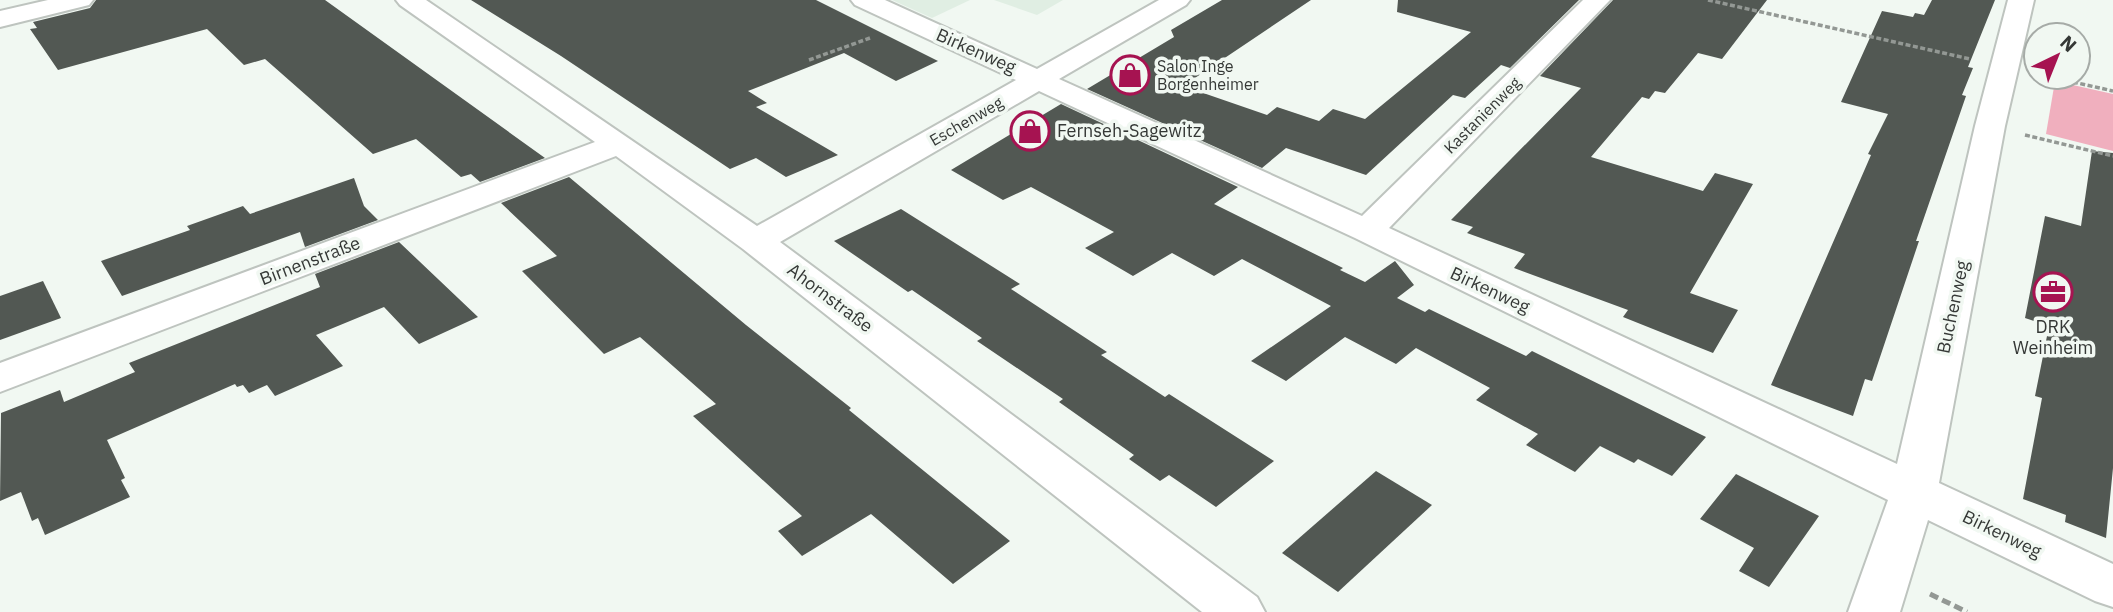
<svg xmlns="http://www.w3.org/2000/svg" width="2113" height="612" viewBox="0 0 2113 612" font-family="'IBM Plex Sans',sans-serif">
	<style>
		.built { fill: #e0eee3 }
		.green { fill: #f0afbe }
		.building { fill: #525853 }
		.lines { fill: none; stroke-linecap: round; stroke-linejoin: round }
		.street-casing { stroke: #bec4bf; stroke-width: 4 }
		.path-far1 { stroke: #939894; stroke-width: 3.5; stroke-dasharray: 5 2.5; stroke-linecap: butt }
		.path { stroke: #939894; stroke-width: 5; stroke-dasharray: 9 4.5; stroke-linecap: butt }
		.street { fill: #fff; fill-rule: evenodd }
		.labels { text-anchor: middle; stroke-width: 7; stroke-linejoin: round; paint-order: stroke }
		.far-poi-label { font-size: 16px; fill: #353836; stroke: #f1f8f2; text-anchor: start }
		.far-street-label { font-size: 16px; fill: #353836; stroke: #f1f8f2 }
		.street-label { font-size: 18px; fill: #353836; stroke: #f1f8f2 }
		.poi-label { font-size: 18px; fill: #353836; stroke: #f1f8f2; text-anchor: start }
	</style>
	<rect width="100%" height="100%" fill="#f1f8f2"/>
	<!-- built -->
	<g class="built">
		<path d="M892 0H970L932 18Z"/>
		<path d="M994 0H1063L1037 15Z"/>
	</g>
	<!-- green -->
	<path class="green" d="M2055 81 2113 94V151L2046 134Z"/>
	<!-- building -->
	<g class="building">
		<path d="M96 0H325L545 158 480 182 471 174 461 177 416 139 373 154 265 59 244 65 207 29 58 70 30 29 37 28 33 22 90 8Z"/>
		<path d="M471 0H816L938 61 896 81 844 53 748 91 767 103 756 107 838 155 786 177 756 158 730 169 561 56Z"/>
		<path d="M1222 0H1311L1183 86 1267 115 1277 107 1319 121 1333 109 1365 119 1471 32 1397 12 1398 0H1579L1510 68 1501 65 1465 98 1453 95 1366 175 1286 148 1262 168 1087 89 1174 37 1171 30Z"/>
		<path d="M1613 0H1767L1722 59 1698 53 1665 93 1655 91 1649 99 1642 97 1591 157 1703 191 1715 173 1753 184 1690 293 1738 310 1713 353 1623 317 1628 310 1514 268 1525 254 1467 233 1473 227 1451 220 1581 88 1540 76Z"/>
		<path d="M1932 0H1995L1968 67 1973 68 1962 95 1966 96 1916 241H1919L1872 381 1865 379 1853 416 1771 385 1871 155 1868 154 1888 114 1841 102 1882 11 1913 17 1915 13 1924 15Z"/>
		<path d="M1061 104 1238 187 1214 204 1343 268 1340 270 1365 282 1395 261 1414 285 1397 298 1425 312 1429 309 1526 356 1532 351 1706 437 1672 476 1638 459 1634 463 1600 446 1575 472 1526 445 1538 434 1476 400 1490 388 1416 348 1396 364 1345 337 1286 381 1251 361 1331 306 1242 259 1214 276 1172 253 1133 276 1085 248 1114 232 1031 187 1003 200 951 170Z"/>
		<path d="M2092 151 2113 153V468L2106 538 2065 522 2066 515 2023 499 2042 398 2035 396 2049 326 2025 318 2045 216 2081 226Z"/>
		<path d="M569 177 746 325 851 408 849 410 1010 541 953 584 871 514 802 556 778 531 802 516 693 416 716 404 640 337 604 354 522 271 557 256 501 203Z"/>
		<path d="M354 178 364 206 378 220 305 247 300 232 122 296 101 261 190 230 187 226 243 206 250 214Z"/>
		<path d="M901 209 1020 284 1011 289 1107 352 1101 355 1165 397 1169 394 1274 461 1216 507 1169 475 1160 481 1129 459 1134 455 1059 402 1063 399 977 341 982 338 912 290 908 292 834 241Z"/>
		<path d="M399 242 478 317 419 344 384 307 316 335 343 366 275 396 267 385 249 393 243 385 237 387 235 384 107 440 125 478 121 480 130 497 45 535 38 518 32 521 21 492 0 501 1 413 60 390 64 402 135 372 129 363 320 287 315 274Z"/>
		<path d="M43 281 61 318 0 340V296Z"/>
		<path d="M1376 471 1432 505 1338 592 1282 553Z"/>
		<path d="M1736 474 1819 516 1769 587 1739 571 1754 548 1700 519Z"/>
	</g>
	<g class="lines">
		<!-- street casing -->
		<g class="street-casing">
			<g id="street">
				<path d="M48 0H93L89 5 0 27V11Z"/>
				<path d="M396 0H426L757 226 1016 80 855 5 851 0H885L1037 69 1159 0H1190L1186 5 1059 79 1362 216 1583 0H1610L1389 228 1897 464 1975 126 2008 0H2034L2005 126 1939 483 2113 564V607L2095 601 1928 520 1900 612H1848L1888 500 1355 238 1039 91 780 242 1257 597 1265 612H1202L743 249 616 156 0 392V363L595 142 400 5Z"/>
			</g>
		</g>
		<!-- path-far1 -->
		<g class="path-far1">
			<path d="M1708 0 1970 59"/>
			<path d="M809 60 870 38"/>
			<path d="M2051 77 2113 91"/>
			<path d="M2025 135 2113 156"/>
		</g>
		<!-- path -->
		<path class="path" d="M1930 594 1967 612"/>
		<!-- street -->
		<use href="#street" class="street"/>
	</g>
	<!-- icons -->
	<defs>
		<g id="shop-ring" transform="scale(2.0125)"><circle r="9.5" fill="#f1f8f2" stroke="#a61351" stroke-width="1.5"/><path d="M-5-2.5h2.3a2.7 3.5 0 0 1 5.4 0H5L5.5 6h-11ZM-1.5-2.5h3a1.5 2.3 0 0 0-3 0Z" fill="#a61351"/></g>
		<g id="office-ring" transform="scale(2.0125)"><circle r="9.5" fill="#f1f8f2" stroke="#a61351" stroke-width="1.5"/><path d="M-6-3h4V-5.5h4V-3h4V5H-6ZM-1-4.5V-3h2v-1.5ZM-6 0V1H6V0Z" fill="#a61351"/></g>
	</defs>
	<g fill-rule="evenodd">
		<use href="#shop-ring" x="1130" y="75"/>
		<use href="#shop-ring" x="1030" y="131"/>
		<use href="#office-ring" x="2053" y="292"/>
	</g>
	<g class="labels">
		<!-- far-poi labels -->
		<g class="far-poi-label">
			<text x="1157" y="72">Salon Inge<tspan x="1157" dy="18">Borgenheimer</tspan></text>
		</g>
		<!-- far-street labels -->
		<g class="far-street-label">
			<text transform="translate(1482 115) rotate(-45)" y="6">Kastanienweg</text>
			<text transform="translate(966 121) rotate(-30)" y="6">Eschenweg</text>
		</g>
		<!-- street labels -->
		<g class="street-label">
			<text transform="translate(976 51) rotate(24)" y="6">Birkenweg</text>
			<text transform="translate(310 261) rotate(-21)" y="6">Birnenstraße</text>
			<text transform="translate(1490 290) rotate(25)" y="6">Birkenweg</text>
			<text transform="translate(830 298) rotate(37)" y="6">Ahornstraße</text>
			<text transform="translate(1953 307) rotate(-78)" y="6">Buchenweg</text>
			<text transform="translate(2002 534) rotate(26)" y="6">Birkenweg</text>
		</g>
		<!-- poi labels -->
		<g class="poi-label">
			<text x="1057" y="137">Fernseh-Sagewitz</text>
			<text x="2053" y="333" text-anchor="middle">DRK<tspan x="2053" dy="21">Weinheim</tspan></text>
		</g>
	</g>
	<!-- north arrow -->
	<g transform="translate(2057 56) rotate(43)"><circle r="33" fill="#f1f8f2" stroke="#a6aba7" stroke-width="2"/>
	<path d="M0-5L12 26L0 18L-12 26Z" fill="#a61351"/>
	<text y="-10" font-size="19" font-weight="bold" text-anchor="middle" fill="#353836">N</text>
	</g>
</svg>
